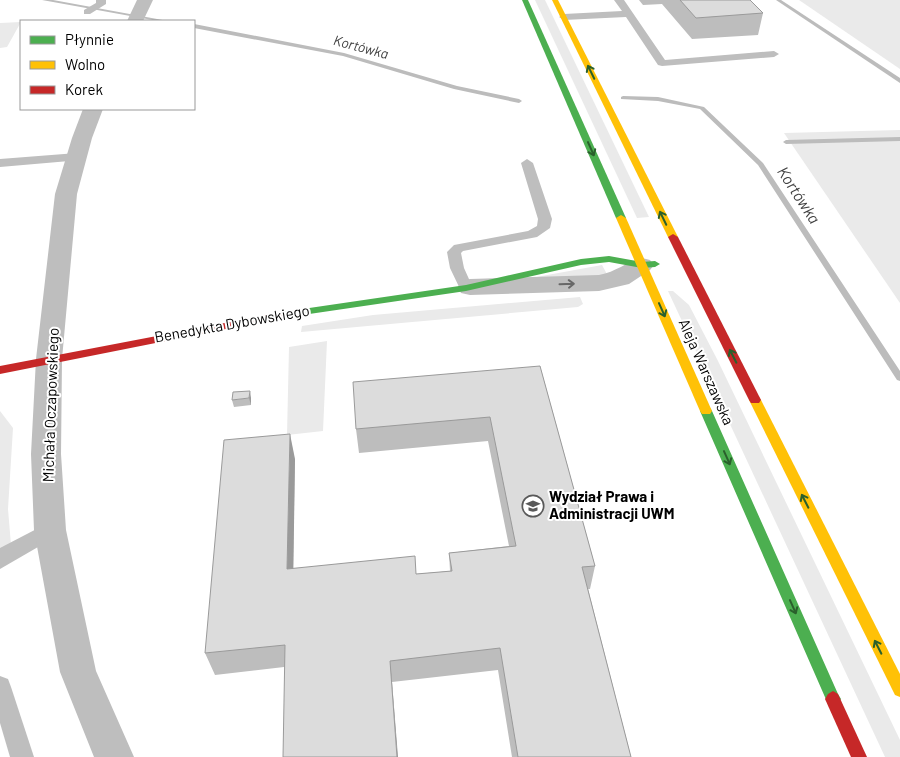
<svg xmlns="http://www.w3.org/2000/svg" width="900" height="757" viewBox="0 0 900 757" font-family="Barlow,sans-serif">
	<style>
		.green { fill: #eaeaea }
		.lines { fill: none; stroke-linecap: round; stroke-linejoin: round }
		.stream { fill: #bcbcbc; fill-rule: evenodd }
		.lane { fill: #bebebe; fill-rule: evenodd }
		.street { fill: #bebebe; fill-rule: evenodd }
		.fast { fill: #4caf50; fill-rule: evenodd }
		.slow { fill: #ffc107; fill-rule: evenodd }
		.jam { fill: #c62828; fill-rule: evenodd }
		.wall { fill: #bdbdbd }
		.shaded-wall { fill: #9a9a9a }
		.building { fill: #dcdcdc; stroke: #9a9a9a }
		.oneway { stroke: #2a602c }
		.oneway2 { stroke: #686868 }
		.labels { text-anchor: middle; stroke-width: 4; stroke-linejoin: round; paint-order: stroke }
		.far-water-label { font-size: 14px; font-style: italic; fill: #404040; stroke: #fff }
		.street-label { font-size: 15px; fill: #000; stroke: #fff }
		.poi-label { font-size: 15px; font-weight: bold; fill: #000; stroke: #fff; text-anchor: start }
		.water-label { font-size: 16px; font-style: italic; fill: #404040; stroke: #fff }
	</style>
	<rect width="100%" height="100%" fill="#fff"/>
	<!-- green -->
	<g class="green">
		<path d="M535 0H545L649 217 637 218Z"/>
		<path d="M799 0H900V69Z"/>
		<path d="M21 22 7 47 0 48V23Z"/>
		<path d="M900 130V303L784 133Z"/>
		<path d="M602 265 608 276 493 285Z"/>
		<path d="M668 291H673L689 305 718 361 900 740V757H885Z"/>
		<path d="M580 297 583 304 578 307 301 332 302 326 373 315Z"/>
		<path d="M327 341 323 431 287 435 289 347Z"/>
		<path d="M0 411 13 428 8 509 11 545 0 552Z"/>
	</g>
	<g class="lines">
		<!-- stream -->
		<g class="stream">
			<path d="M42 0H53L168 21H158Z"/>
			<path d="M776 0H781L900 78V83Z"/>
			<path d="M194 24 344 53 457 86 519 99 522 101 519 103 454 89 343 56 194 28Z"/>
			<path d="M623 96 658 97 704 107 763 163 900 371V381L897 380 758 165 700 109 658 101 621 99V97Z"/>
			<path d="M900 137V141L786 144 783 142 786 140Z"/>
		</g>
		<!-- lane -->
		<g class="lane">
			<path d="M96 0H106V4L90 14H84V10L96 3Z"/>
			<path d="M614 0H624L665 60 774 51 779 54 774 57 662 66 658 65 626 17 564 20 559 17 564 14 622 11Z"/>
			<path d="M77 153 83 157 81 160 0 167V159Z"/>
			<path d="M527 159 533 163 552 219 550 228 537 237 463 251 461 253 464 268 473 288 471 291H461L450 268 447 252 454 245 528 231 537 226 538 219 521 163Z"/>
			<path d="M50 522 57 524 60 530 57 536 0 569V548Z"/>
			<path d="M0 676 8 679 11 687 34 757H10L0 723Z"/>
		</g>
		<!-- street -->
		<g class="street">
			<path d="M137 0H153L143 21H127Z"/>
			<path d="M83 109H103L92 138 77 194 62 359 61 454 66 530 96 671 134 757H94L60 672 34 530 31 454 36 359 55 194 72 138Z"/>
			<path d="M642 258 650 260 654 265 650 270 629 284 599 291 470 295 461 293 458 287 461 281 470 279 599 275C616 272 626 262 642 258Z"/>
		</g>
		<!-- fast -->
		<g class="fast">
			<path d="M522 0H528L626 218 624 220 621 221 616 218Z"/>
			<path d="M609 256 642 262 655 261 660 264 655 267 642 268 609 262 581 265 466 291 282 318 277 315 282 312 466 285 581 259Z"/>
			<path d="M706 407 710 408 712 411 838 694 841 699 838 704 833 707 828 704 700 411 702 408Z"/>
		</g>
		<!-- slow -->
		<g class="slow">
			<path d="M552 0H558L678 237 676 239 673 240 668 237Z"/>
			<path d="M621 215 626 218 712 411 710 414H702L700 411 616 218Z"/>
			<path d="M755 396 759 397 761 400 900 674V697L895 695 749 400 751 397Z"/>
		</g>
		<!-- jam -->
		<g class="jam">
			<path d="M673 234 678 237 761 400 759 403H751L749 400 668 237Z"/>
			<path d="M282 312 286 313 287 315 286 317 0 374V366Z"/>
			<path d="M833 691 838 694 867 757H851L825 699 828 694Z"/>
		</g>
	</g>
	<!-- wall -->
	<g class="wall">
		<path d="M639 0H750L763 13 758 35 692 39 662 4 643 5Z"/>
		<path d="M540 366 595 566 590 589H588L631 757H512L498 670 392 682 284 667 215 675 205 653 295 459 293 569 416 574 450 571 449 553 509 546 488 441 359 453 356 429Z"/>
		<path d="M251 398V405L234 407 232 400Z"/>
	</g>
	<!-- shaded-wall -->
	<g class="shaded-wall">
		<path d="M250 391 251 398V405L249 398Z"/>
		<path d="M290 434 295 459 293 592 287 569Z"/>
		<path d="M390 661 392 682 398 757H397Z"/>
	</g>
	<!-- building -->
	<g class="building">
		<path d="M680 0H750L763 13 696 18Z"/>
		<path d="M540 366 595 566 582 567 631 757H518L500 648 390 661 397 757H283L285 645 205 653 224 440 290 434 287 569 415 556 416 574 452 571 449 553 516 546 490 417 356 429 353 382Z"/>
		<path d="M250 391 249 398 232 400 233 392Z"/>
	</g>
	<!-- one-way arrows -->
	<defs><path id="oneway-shaft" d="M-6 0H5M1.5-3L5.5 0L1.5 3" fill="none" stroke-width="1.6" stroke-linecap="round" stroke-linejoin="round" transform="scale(1.25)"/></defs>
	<g class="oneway">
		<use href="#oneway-shaft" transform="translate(591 72) rotate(-116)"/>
		<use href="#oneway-shaft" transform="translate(591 149) rotate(66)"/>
		<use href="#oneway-shaft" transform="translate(663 218) rotate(-116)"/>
		<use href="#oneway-shaft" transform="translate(662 310) rotate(66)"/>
		<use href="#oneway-shaft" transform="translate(733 356) rotate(-117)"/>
		<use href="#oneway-shaft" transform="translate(727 458) rotate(66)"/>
		<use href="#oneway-shaft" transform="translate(805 501) rotate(-117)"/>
		<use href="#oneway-shaft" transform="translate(793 607) rotate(66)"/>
		<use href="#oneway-shaft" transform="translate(878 647) rotate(-117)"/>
	</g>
	<use class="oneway2" href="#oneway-shaft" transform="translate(567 284) rotate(-2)"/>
	<!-- icons -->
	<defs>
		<g id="university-ring" transform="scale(1.125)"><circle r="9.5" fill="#fff" stroke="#595959" stroke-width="1.5"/><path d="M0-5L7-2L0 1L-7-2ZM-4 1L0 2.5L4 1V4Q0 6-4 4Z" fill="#595959"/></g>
	</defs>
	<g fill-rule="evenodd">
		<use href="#university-ring" x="533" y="506"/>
	</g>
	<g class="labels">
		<!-- far-water labels -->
		<g class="far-water-label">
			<text transform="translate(361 47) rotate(15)" y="5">Kortówka</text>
		</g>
		<!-- street labels -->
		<g class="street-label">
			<text transform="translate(232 324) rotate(-10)" y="5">Benedykta Dybowskiego</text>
			<text transform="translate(706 372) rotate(66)" y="5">Aleja Warszawska</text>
			<text transform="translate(51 405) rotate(-88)" y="5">Michała Oczapowskiego</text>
		</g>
		<!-- poi labels -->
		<g class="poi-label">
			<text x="549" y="502">Wydział Prawa i<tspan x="549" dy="17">Administracji UWM</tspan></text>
		</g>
		<!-- water labels -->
		<g class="water-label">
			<text transform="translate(799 195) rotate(57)" y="6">Kortówka</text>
		</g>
	</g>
	<!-- legend -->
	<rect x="20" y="20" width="175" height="90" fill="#ffffff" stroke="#999999"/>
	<rect x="30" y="36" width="25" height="8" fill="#4caf50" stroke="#999999"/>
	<text x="65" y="45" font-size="15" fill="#000000">Płynnie</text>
	<rect x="30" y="61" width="25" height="8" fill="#ffc107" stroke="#999999"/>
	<text x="65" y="70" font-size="15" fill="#000000">Wolno</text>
	<rect x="30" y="86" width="25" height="8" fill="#c62828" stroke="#999999"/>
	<text x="65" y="95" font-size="15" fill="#000000">Korek</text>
</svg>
